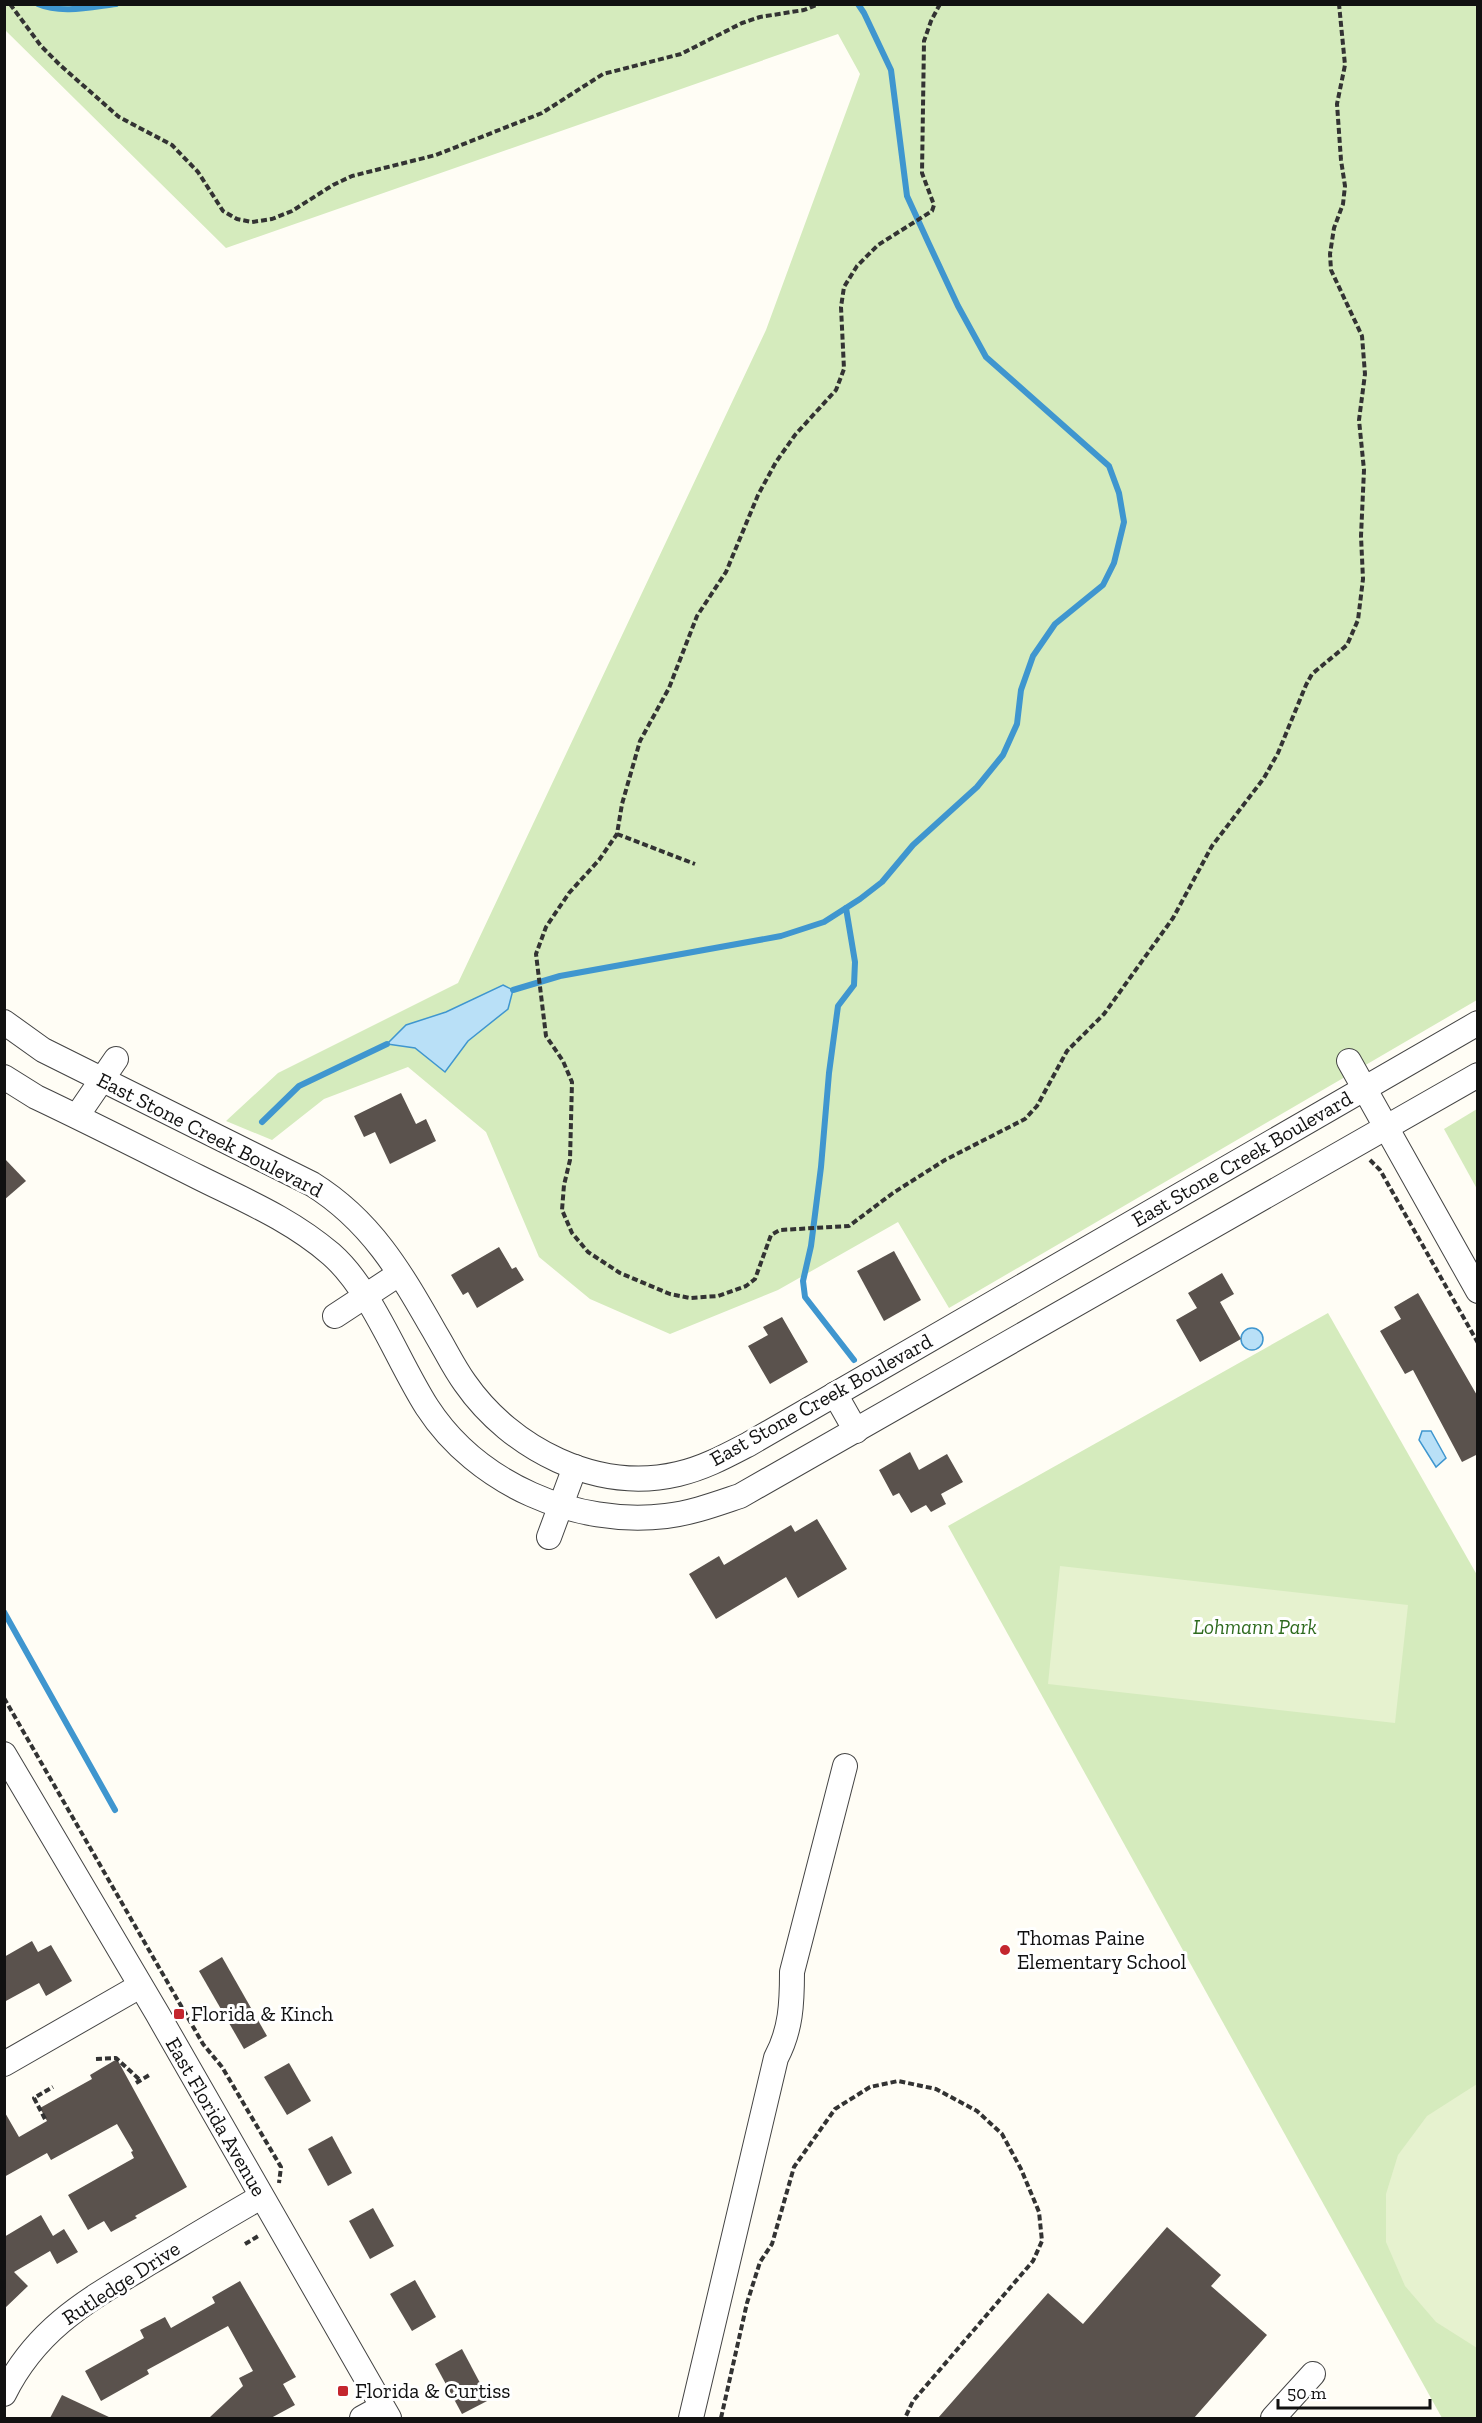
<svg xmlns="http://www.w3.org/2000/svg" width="1482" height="2423" viewBox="0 0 1482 2423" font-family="'Zilla Slab',serif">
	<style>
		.green { fill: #d5ebbd }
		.pitch { fill: #e6f2cf }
		.water { fill: #b9e0f7; stroke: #3f96cf; stroke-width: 1.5 }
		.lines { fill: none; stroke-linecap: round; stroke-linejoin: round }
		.stream { stroke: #3f96cf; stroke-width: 6 }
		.building { fill: #5a524d }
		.minor-casing { stroke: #444; stroke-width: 26 }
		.path { stroke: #333; stroke-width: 4; stroke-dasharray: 6 3; stroke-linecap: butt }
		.minor { stroke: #fff; stroke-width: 24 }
		.poi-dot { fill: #c4262e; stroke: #fff; stroke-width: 2 }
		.labels { text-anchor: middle; stroke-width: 6; stroke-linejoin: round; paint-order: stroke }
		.street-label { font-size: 21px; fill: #111; stroke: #fff }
		.park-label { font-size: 21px; font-style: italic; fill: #2f6b1f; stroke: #fff }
		.poi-label { font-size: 21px; fill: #111; stroke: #fff; text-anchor: start }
	</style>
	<rect width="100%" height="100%" fill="#fffdf5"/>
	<!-- green -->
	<g class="green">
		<path d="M4 5H1477V1000L949 1308 898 1222 778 1290 670 1334 590 1299 539 1257 486 1132 408 1067 324 1099 272 1140 226 1121 278 1073 458 983 766 330 860 74 838 34 226 248 5 30Z"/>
		<path d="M1477 1109V1189L1444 1129Z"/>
		<path d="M1328 1313 1477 1575V2418H1442L948 1526Z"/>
	</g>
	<!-- pitch -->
	<g class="pitch">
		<path d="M1060 1566 1408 1605 1395 1723 1048 1684Z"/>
		<path d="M1477 2084V2348L1436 2322 1405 2286 1386 2242V2194L1398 2155 1427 2116Z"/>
	</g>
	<!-- water -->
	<g class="water">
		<path d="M503 985 513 990 508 1009 468 1041 445 1072 415 1048 387 1044 406 1025 446 1012Z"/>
		<circle cx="1252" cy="1339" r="11"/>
		<path d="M1422 1431H1431L1446 1458 1436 1467 1419 1440Z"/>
	</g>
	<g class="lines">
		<!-- stream -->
		<g class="stream">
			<path d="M38 4C61 14 91 7 116 4"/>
			<path d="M846 908 855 962 854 985 838 1006 829 1073 821 1167 811 1246 803 1281 805 1297 854 1360"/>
			<path d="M513 990 560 976 781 936 824 922 860 899 882 882 913 845 977 787 1003 755 1017 724 1021 690 1033 656 1055 624 1103 585 1114 563 1124 522 1119 493 1109 466 986 357 958 306 929 244 907 196 891 70 864 13 858 4"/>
			<path d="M262 1122 299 1086 387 1044"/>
			<path d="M4 1612 115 1810"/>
		</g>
	</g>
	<!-- building -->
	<g class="building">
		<path d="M401 1093 416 1124 426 1119 436 1141 390 1164 375 1132 364 1137 354 1116Z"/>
		<path d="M4 1158 26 1181 4 1200Z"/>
		<path d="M499 1247 512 1269 516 1267 524 1280 477 1308 468 1292 463 1295 451 1275Z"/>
		<path d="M894 1251 921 1300 884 1321 857 1271Z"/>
		<path d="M1222 1273 1234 1294 1220 1302 1241 1339 1200 1362 1176 1320 1197 1308 1188 1293Z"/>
		<path d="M1418 1293 1478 1397V1454L1462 1462 1413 1370 1405 1374 1380 1331 1401 1319 1394 1307Z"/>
		<path d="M782 1317 808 1362 770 1384 748 1346 768 1335 763 1327Z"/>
		<path d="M910 1452 919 1470 947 1454 963 1482 941 1494 946 1504 931 1512 926 1505 911 1513 899 1493 893 1496 879 1470Z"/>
		<path d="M817 1519 847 1569 798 1598 786 1577 716 1619 689 1574 719 1556 724 1565 791 1525 795 1532Z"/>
		<path d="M32 1941 38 1952 51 1945 72 1981 46 1996 39 1983 4 2002V1957Z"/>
		<path d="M222 1957 267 2036 244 2049 199 1971Z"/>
		<path d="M117 2059 187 2187 135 2216 137 2218 111 2232 104 2221 88 2230 68 2195 134 2158 131 2152 133 2151 117 2124 51 2160 47 2153 4 2177V2111L19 2137 47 2121 40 2108 92 2079 90 2075Z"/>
		<path d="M289 2063 311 2101 287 2115 264 2077Z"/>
		<path d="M332 2136 352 2173 328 2186 308 2149Z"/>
		<path d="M373 2208 394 2246 370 2259 349 2221Z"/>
		<path d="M41 2215 53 2236 64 2229 78 2252 57 2264 50 2251 14 2272 28 2286 4 2309V2237Z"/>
		<path d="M1167 2227 1221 2275 1211 2286 1267 2335 1194 2418H938L1048 2293 1083 2324Z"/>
		<path d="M415 2280 436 2317 412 2331 390 2294Z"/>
		<path d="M240 2281 296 2377 283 2384 295 2405 271 2418H209L243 2386 239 2378 253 2371 228 2326 147 2370 149 2374 101 2401 85 2371 144 2338 140 2330 165 2317 171 2328 215 2303 212 2297Z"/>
		<path d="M462 2349 489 2400 462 2414 435 2364Z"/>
		<path d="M62 2395 111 2418H50Z"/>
	</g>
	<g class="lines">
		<!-- minor casing -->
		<g class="minor-casing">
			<g id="minor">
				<path d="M4 1022 43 1050 312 1184C373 1222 402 1275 437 1336 446 1351 454 1368 465 1383 511 1449 597 1493 678 1474 704 1468 726 1456 749 1444L1478 1023"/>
				<path d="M1349 1061 1478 1291"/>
				<path d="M4 1077 36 1097C91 1123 144 1150 198 1177 246 1201 290 1219 331 1254 372 1290 397 1360 427 1407 477 1484 576 1527 666 1516 692 1513 716 1504 740 1496L1478 1075"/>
				<path d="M77 1116 116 1059"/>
				<path d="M335 1316 399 1274"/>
				<path d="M835 1394 856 1431"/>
				<path d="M549 1537 575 1467"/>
				<path d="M4 1754 157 2013 389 2418"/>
				<path d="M4 2064 140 1986"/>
				<path d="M4 2394C37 2327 90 2299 151 2262 188 2240 224 2218 261 2197"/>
				<path d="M362 2418 382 2407"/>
				<path d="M691 2418 776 2058C791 2030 792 2003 792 1972L845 1766"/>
				<path d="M1273 2418 1313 2374"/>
			</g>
		</g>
		<!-- path -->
		<g class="path">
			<path d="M10 4 41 46 60 65 119 117 172 145 198 172 223 211 237 219 252 222 272 219 292 211 333 185 352 176 436 155 542 113 603 74 681 54 742 23 760 17 804 10 819 4"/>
			<path d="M940 4 931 21 924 41 922 173 934 205 932 211 878 245 857 266 844 287 841 307 844 369 836 390 795 435 776 462 758 495 726 572 697 616 669 688 640 741 622 804 617 834 599 860 569 893 546 927 536 954 546 1036 563 1061 572 1082 570 1160 564 1185 562 1210 572 1233 588 1252 620 1273 670 1294 690 1298 718 1296 746 1286 755 1279 771 1235 780 1230 849 1226 893 1193 945 1160 1025 1119 1037 1106 1067 1051 1104 1014 1173 918 1212 846 1264 778 1278 753 1306 685 1312 674 1347 645 1358 620 1363 579 1361 536 1364 470 1359 420 1365 374 1362 336 1331 270 1330 254 1334 228 1343 204 1345 186 1341 160 1337 104 1345 65 1339 4"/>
			<path d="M617 834 695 864"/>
			<path d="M1370 1160 1380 1170 1478 1343"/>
			<path d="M4 1698 203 2044 222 2067 281 2167 279 2183"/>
			<path d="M96 2059 116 2058 140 2080"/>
			<path d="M136 2083 151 2074"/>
			<path d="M45 2119 34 2098 53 2087"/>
			<path d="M245 2244 260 2235"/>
			<path d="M721 2418 747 2303 760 2262 772 2244 794 2167 835 2109 870 2087 898 2081 936 2089 977 2111 1002 2134 1021 2169 1039 2212 1042 2241 1033 2261 913 2401 905 2418"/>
		</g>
		<!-- minor -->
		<use href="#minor" class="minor"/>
	</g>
	<!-- markers -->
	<g class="poi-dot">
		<circle cx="1005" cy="1950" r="6"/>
		<rect x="173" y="2008" width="12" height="12" rx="3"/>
		<rect x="337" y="2385" width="12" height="12" rx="3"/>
	</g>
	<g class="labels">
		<!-- street labels -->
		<g class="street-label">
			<text transform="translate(210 1135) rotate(27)" y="7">East Stone Creek Boulevard</text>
			<text transform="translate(1242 1159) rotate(-30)" y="7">East Stone Creek Boulevard</text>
			<text transform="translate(821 1400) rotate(-29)" y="7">East Stone Creek Boulevard</text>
			<text transform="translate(216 2117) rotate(60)" y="7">East Florida Avenue</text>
			<text transform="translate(121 2283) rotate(-33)" y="7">Rutledge Drive</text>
		</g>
		<!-- park labels -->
		<g class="park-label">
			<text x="1255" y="1634">Lohmann Park</text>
		</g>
		<!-- poi labels -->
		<g class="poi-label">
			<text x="1017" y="1945">Thomas Paine<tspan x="1017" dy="24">Elementary School</tspan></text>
			<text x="191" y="2021">Florida &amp; Kinch</text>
			<text x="355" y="2398">Florida &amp; Curtiss</text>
		</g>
	</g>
	<!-- border -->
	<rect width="1482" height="2423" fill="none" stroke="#111111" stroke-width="12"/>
	<!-- scale -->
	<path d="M1278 2399v9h152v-9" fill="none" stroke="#111111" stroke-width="3"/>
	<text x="1287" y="2399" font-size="18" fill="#111111" stroke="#ffffff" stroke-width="4.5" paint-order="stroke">50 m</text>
</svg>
